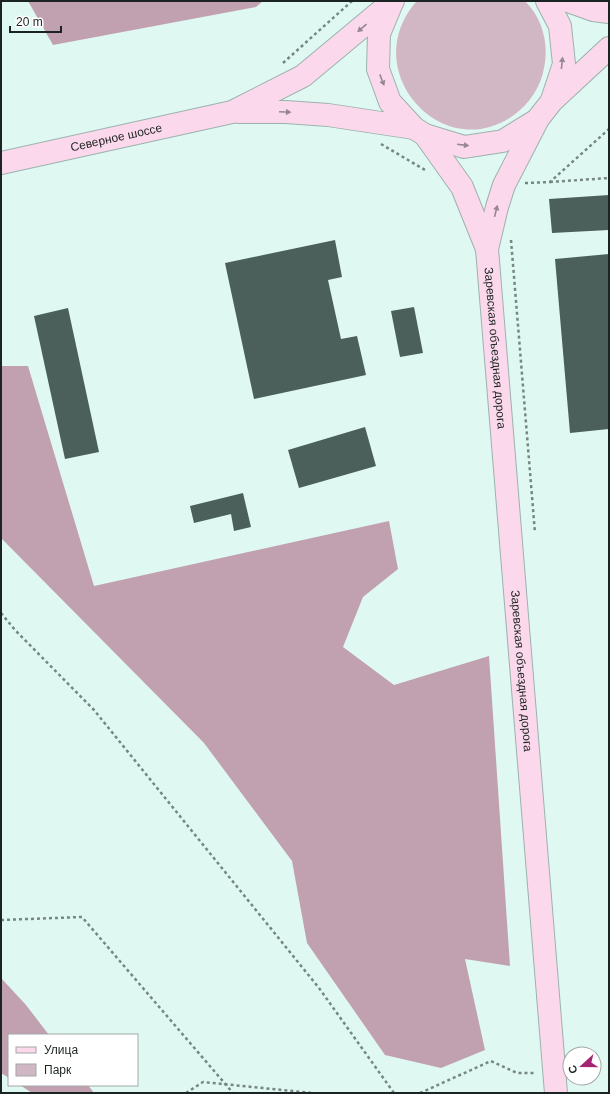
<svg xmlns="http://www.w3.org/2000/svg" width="610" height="1094" viewBox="0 0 610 1094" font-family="Arial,sans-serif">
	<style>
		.green { fill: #d1b7c3 }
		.forest { fill: #c1a1b0 }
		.building { fill: #4b5f5b }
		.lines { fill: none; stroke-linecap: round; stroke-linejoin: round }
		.secondary-casing { stroke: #9cb2ad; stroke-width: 24 }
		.path { stroke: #768683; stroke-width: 2.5; stroke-dasharray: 3 3; stroke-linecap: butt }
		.secondary { stroke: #fcd8ec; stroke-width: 22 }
		.oneway { fill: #978791 }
		.labels { text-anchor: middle; stroke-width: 4; stroke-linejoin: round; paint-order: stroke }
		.street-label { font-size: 12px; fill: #1b2422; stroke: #fff }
	</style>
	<rect width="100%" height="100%" fill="#e0f8f2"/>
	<!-- green -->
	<path class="green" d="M417 1H525C543 19 549 44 544 68 541 87 529 104 514 115 441 167 356 68 417 1Z"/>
	<!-- forest -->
	<g class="forest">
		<path d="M28 1H263L256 7 53 45Z"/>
		<path d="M1 366H28L94 586 389 521 398 569 363 597 343 647 394 685 489 656 510 966 465 959 485 1050 441 1068 385 1055 307 943 292 861 204 743 1 538Z"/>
		<path d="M1 978 26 1005 49 1035H9V1078L1 1073Z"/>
		<path d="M20 1085H88L94 1093H32Z"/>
	</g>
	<!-- building -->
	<g class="building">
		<path d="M609 195V230L552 233 549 199Z"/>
		<path d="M335 240 342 277 328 280 341 339 357 336 366 375 254 399 225 263Z"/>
		<path d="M609 254V429L570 433 555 259Z"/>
		<path d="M414 307 423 353 400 357 391 311Z"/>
		<path d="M68 308 99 452 65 459 34 316Z"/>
		<path d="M365 427 376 466 299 488 288 450Z"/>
		<path d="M243 493 251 527 234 531 231 514 194 523 190 506Z"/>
	</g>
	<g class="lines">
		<!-- secondary casing -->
		<g class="secondary-casing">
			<g id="secondary">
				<path d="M547 1 560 26 564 64 552 100"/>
				<path d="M568 1 593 10 609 12"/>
				<path d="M391 5 379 34 378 69 390 102 414 128 425 135 464 147 503 141 537 120 552 101 609 48"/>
				<path d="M239 112H286L328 115 414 128"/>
				<path id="s1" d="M425 135 462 187 487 249 556 1093"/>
				<path id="s2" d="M1 163 232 112 303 76 393 1"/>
				<path d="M487 249 497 207 504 185 537 121"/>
			</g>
		</g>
		<!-- path -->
		<g class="path">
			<path d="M283 63 352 1"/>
			<path d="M381 144 425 170"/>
			<path d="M550 182 609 178"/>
			<path d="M525 183 550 182 609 129"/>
			<path d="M511 240 535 533"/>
			<path d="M1 613 15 630 94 710 319 988 394 1093"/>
			<path d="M1 920 82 917 233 1093"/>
			<path d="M186 1093 203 1082 312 1093"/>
			<path d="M420 1093 491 1061 517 1073H536"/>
		</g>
		<!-- secondary -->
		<use href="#secondary" class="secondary"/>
	</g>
	<!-- one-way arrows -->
	<defs><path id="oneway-solid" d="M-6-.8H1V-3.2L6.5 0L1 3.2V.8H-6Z"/></defs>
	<g class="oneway">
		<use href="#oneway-solid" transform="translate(362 28) rotate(139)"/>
		<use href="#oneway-solid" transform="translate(562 63) rotate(-84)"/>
		<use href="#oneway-solid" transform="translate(382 80) rotate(69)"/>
		<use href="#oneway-solid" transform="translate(285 112) rotate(2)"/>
		<use href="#oneway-solid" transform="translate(463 145) rotate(7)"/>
		<use href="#oneway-solid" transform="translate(496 211) rotate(-76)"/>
	</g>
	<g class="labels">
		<!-- street labels -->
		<g class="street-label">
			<text dy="4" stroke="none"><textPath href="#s2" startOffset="118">Северное шоссе</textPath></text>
			<text dy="4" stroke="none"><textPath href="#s1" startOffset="230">Заревская объездная дорога</textPath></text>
			<text dy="4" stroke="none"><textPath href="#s1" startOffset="554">Заревская объездная дорога</textPath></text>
		</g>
	</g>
	<!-- border -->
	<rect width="610" height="1094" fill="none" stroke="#1b2422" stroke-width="4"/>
	<!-- legend -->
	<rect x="8" y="1034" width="130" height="52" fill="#ffffff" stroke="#a4a7a7"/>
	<rect x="16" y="1047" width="20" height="6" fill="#fcd8ec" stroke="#a4a7a7"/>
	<text x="44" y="1054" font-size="12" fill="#1b2422">Улица</text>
	<rect x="16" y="1064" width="20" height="12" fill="#d1b7c3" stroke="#a4a7a7"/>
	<text x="44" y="1074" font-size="12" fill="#1b2422">Парк</text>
	<!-- north arrow -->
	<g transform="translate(582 1066) rotate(249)"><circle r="19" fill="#ffffff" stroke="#a4a7a7"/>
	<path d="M0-3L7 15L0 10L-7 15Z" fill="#a42373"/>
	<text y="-6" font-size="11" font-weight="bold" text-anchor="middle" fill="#1b2422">С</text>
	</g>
	<!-- scale -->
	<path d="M10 26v6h51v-6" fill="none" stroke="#1b2422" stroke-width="2"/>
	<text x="16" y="26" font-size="12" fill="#1b2422" stroke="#ffffff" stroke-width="3" paint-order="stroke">20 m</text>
</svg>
